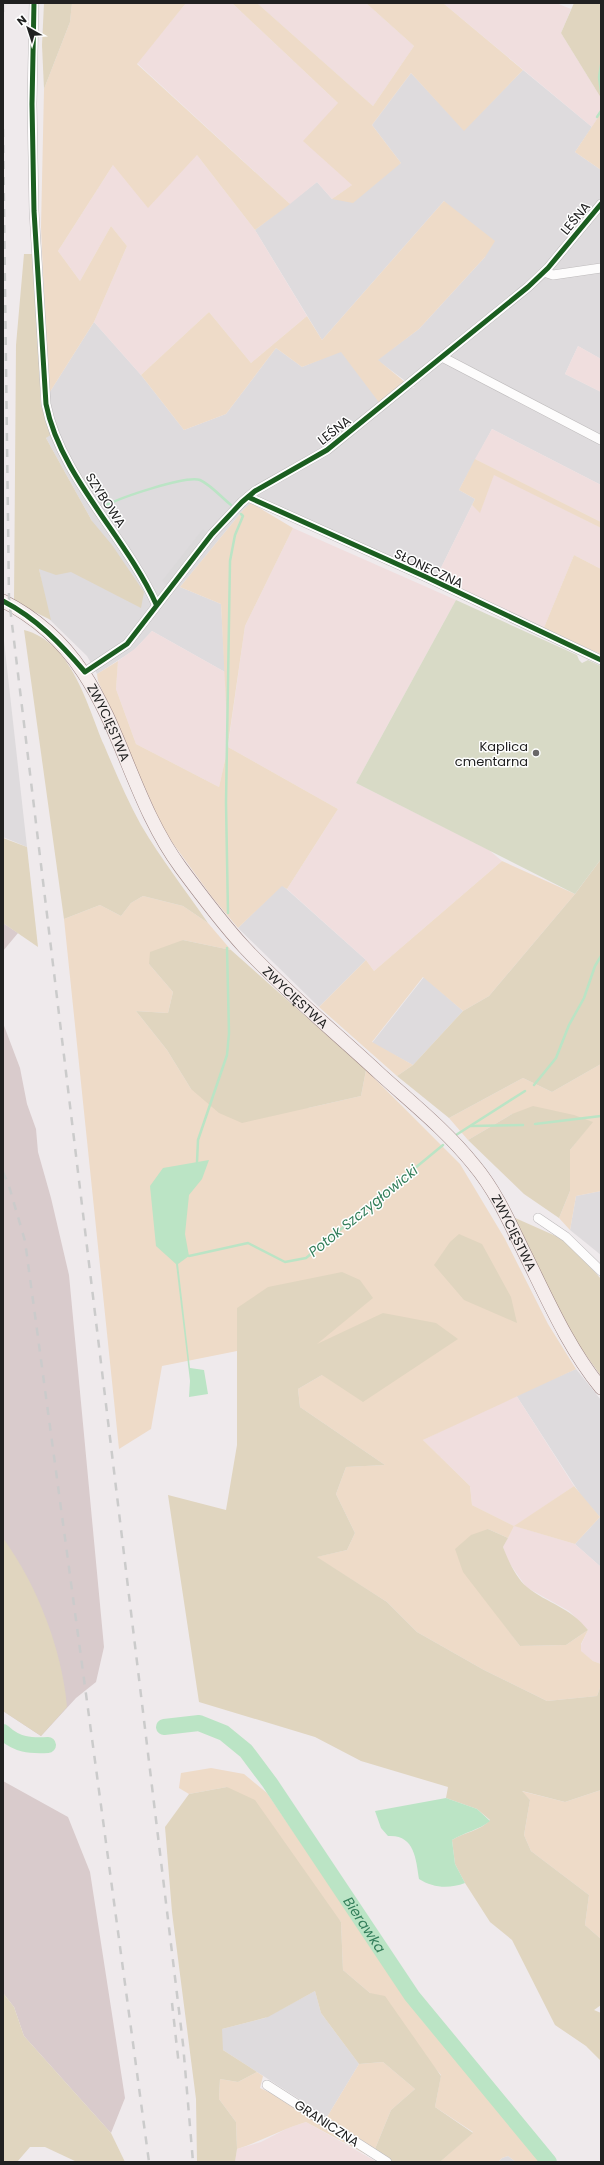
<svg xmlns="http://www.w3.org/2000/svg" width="604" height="2165" viewBox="0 0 604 2165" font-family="Poppins,sans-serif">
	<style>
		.residential { fill: #dedbdd }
		.construction { fill: #d9cbcc }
		.farmland { fill: #f0dede }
		.grass { fill: #eedbc8 }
		.forest { fill: #e0d5bf }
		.cemetery { fill: #d8dac6 }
		.parking { fill: #dbd9da }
		.water { fill: #bbe4c5 }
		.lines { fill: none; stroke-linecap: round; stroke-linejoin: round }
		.stream { stroke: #bbe4c5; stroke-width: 2.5 }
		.river { stroke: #bbe4c5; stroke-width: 16 }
		.street-casing { stroke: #bebbbc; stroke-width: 10 }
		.secondary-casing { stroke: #9b8381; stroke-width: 14 }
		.street { stroke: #fdfcfc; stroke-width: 9 }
		.secondary { stroke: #f5edec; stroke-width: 13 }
		.rail { stroke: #cbcbcb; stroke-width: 2.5; stroke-dasharray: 8 8; stroke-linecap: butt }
		.cycleway-casing { stroke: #fff; stroke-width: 8 }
		.cycleway { stroke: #1b5e20; stroke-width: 5 }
		.poi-dot { fill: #696768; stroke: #fff; stroke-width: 1.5 }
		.labels { text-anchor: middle; stroke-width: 3; stroke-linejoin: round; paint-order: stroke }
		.street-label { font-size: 13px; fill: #212121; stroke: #fff }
		.poi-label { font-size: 13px; fill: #212121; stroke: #fff; text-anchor: end }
		.water-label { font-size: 14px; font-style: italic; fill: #337e5a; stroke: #fff }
	</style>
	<rect width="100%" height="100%" fill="#efeaec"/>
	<!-- residential -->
	<g class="residential">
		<path d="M523 70 592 127 575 152 601 170V359L578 346 565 374 601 392V485L492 429 459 490 475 499 435 580 260 499 244 509 180 587 221 604 225 672 152 631 134 650 97 674 87 656 49 619 39 569 92 521 46 438 52 433 41 406 94 322 141 375 184 430 226 414 276 348 302 367 341 351 384 408 411 387 415 388 377 360 419 329 485 257 444 201 322 340 255 230 317 182 332 199 401 163 372 125 411 73 464 130Z"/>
		<path d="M3 632 27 847 3 837Z"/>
		<path d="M282 885 366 960 319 1007 238 928Z"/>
		<path d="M424 977 463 1011 413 1065 372 1043Z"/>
		<path d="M601 1191V1255L570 1230 576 1196Z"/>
		<path d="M576 1369 601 1400V1567L575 1544 600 1517 582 1497 516 1395Z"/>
		<path d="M315 1991 321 2013 359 2064 327 2117 220 2048 222 2029 265 2018Z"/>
		<path d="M508 2156 516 2162H498L502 2158Z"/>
	</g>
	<!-- construction -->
	<g class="construction">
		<path d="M3 923 18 933 3 951Z"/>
		<path d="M3 1023 20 1068 27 1104 36 1129 38 1152 51 1198 69 1275 104 1647 96 1682 76 1698 41 1736 3 1711Z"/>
		<path d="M3 1781 68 1817 90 1872 125 2098 111 2133 24 2036 14 2007 3 1993Z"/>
	</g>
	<!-- farmland -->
	<g class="farmland">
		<path d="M186 3H232L338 103 352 185 332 199 317 182 290 204 137 63Z"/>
		<path d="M257 3H366L414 46 373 106Z"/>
		<path d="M443 3H556L571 9 561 33 601 98V113L592 127Z"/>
		<path d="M197 155 255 230 307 316 251 363 209 312 141 375 94 322 127 246 111 226 80 281 58 251 113 165Z"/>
		<path d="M578 346 601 359V392L565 374Z"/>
		<path d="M492 429 601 485V522L475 459Z"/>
		<path d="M494 474 601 528V569L574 555 543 630 437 576 472 505 480 512Z"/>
		<path d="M293 528 456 600 356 783 489 850 502 861 374 971 366 960 287 889 338 809 228 747 219 787 136 744 116 689 118 661 136 648 152 631 225 672 228 746 245 626Z"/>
		<path d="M516 1395 574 1486 515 1526 575 1544 601 1567V1664L593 1661 581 1652V1645L588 1630 569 1611 526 1587 508 1561 503 1547 514 1526 472 1505 470 1486 423 1440Z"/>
		<path d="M306 2122 377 2162H235L237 2149 261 2142 288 2128Z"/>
	</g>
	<!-- grass -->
	<g class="grass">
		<path d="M72 3H186L137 64 290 204 255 230 197 155 148 208 113 165 58 251 80 281 111 226 127 246 94 322 48 395 41 227 44 89 70 22Z"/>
		<path d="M232 3H257L373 106 414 46 366 3H443L523 70 464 131 411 73 372 125 401 163 353 203 332 199 352 185 303 141 338 103Z"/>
		<path d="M601 113V170L575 152Z"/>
		<path d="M444 201 495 241 485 257 419 329 378 360 411 387 384 409 341 352 302 367 276 348 226 414 184 430 141 375 209 312 251 363 307 316 322 340Z"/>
		<path d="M475 459 601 522V528L494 475 480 513 472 505 475 499 459 490Z"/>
		<path d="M251 503 293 528 245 626 228 744 221 604 180 587 244 509Z"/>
		<path d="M574 555 601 569V654L543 630Z"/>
		<path d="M118 661 116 689 136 744 219 787 228 747 338 809 287 889 282 886 238 928 212 897 164 831 98 681 97 674Z"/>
		<path d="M502 861 575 894 489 996 463 1011 423 977 372 1042 413 1065 397 1076 319 1007 366 960 374 971Z"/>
		<path d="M143 896 183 906 208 923 231 950 183 940 149 964 173 992 168 1013 136 1011 167 1050 191 1089 308 1108 361 1096 366 1070 460 1164 505 1239 548 1324 576 1369 423 1440 470 1486 472 1505 514 1526 574 1486 600 1517 575 1544 514 1526 508 1538 488 1529 495 1612 520 1646 566 1645 588 1630 581 1644V1651L593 1661 601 1664V1685L597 1696 547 1701 484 1670 417 1632 387 1602 316 1557 347 1550 355 1533 336 1494 346 1467 385 1465 300 1407 298 1389 322 1375 315 1345 237 1308V1351L162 1366 151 1429 119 1449 64 919 100 905 121 916 131 903Z"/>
		<path d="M601 1064V1191L576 1196 570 1230 559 1218 570 1191V1150L592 1122 512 1114 468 1140 449 1118 523 1078 552 1092Z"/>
		<path d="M211 1768 244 1774 267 1793 421 2019 543 2162H516L508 2156 502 2158 498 2162H440L473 2132 435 2107 441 2075 370 1993 343 1970 341 1922 227 1787 189 1794 179 1788 181 1773Z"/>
		<path d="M601 1790V1939L585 1925 589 1895 531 1851 524 1835 530 1800 521 1791 565 1802Z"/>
		<path d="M383 2062 415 2089 391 2110 375 2149 327 2117 359 2064Z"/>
		<path d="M257 2072 263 2076 260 2088 275 2095 380 2162 306 2122C282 2129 262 2141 237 2149L236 2122 219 2099 220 2079 238 2082Z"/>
	</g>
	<!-- forest -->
	<g class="forest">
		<path d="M44 3H72L70 22 44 89 42 45Z"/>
		<path d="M574 3H601V98L561 33Z"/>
		<path d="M24 254H34L41 406 52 434 46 438 92 521 112 545 144 592 141 608 71 572 56 575 39 569 51 620 14 602 16 345Z"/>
		<path d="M24 630C72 642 87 705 104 745 115 771 127 800 141 825 161 859 186 891 208 923L183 906 143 896 131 903 121 916 100 905 64 919Z"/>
		<path d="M3 838 27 847 38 947 3 923Z"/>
		<path d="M601 859V1064L552 1092 523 1078 449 1118 397 1076 413 1065 463 1011 489 996 575 894Z"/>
		<path d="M183 940 231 950 366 1070 361 1096 242 1123 219 1113 191 1089 167 1050 136 1011 168 1013 173 992 149 964 150 952Z"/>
		<path d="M533 1106 574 1115 593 1122 570 1150V1191L559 1218 524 1194 468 1140 512 1114Z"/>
		<path d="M513 1217 567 1241 601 1279V1376L560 1319Z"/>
		<path d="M459 1234 482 1244 511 1297 517 1323 464 1300 434 1265 450 1242Z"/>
		<path d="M342 1272 360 1280 373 1298 317 1344 383 1313 436 1323 458 1339 363 1402 322 1375 298 1389 300 1407 385 1465 346 1467 336 1494 355 1533 347 1550 317 1557 387 1602 417 1632 484 1670 547 1701 597 1696 601 1685V1790L565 1802 522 1791 530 1800 524 1835 531 1851 589 1895 585 1925 601 1939V2005L594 2010 601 2013V2061L586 2046 555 2025 512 1940 490 1922 465 1883 455 1864 452 1840C465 1832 480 1831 490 1820L477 1809 446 1798 448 1787 361 1761 315 1737 199 1702 168 1495 226 1510 237 1445V1308L268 1287Z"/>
		<path d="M488 1529 508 1538 503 1547C508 1560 516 1578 527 1587 548 1604 570 1607 588 1630L566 1645 520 1646 463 1572 455 1549 471 1535Z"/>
		<path d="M3 1538C37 1585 62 1649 67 1707L41 1736 3 1711Z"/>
		<path d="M227 1787 255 1800 341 1922 343 1970 370 1993 385 1996 441 2076 435 2107 473 2133 440 2162H392L375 2149 391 2110 415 2089 383 2062 359 2064 321 2013 315 1991 268 2017 222 2029 223 2050 257 2072 238 2082 220 2079 219 2099 236 2122 237 2149 235 2162H197L196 2099 172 1912 165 1827 189 1794Z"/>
		<path d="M3 1993 14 2007 24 2036 111 2133 125 2162H77L45 2147H30L17 2162H3Z"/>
	</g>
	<!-- cemetery -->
	<path class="cemetery" d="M456 600 577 655 579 660 582 663 588 660 601 666V859L575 894 356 783Z"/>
	<!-- parking -->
	<path class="parking" d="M203 529 208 534 167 586 162 581Z"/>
	<!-- water -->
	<g class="water">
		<path d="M209 1160 202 1179 189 1195 185 1234 189 1256 178 1264 190 1368 204 1370 208 1394 189 1397 190 1381 176 1264 156 1246 150 1186 163 1168Z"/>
		<path d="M446 1798 477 1809 490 1821C479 1830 465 1832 452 1840L455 1864 465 1883C449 1889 433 1888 419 1879 416 1858 414 1834 388 1836L381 1828 375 1811Z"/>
	</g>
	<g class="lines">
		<!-- stream -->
		<g class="stream">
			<path d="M601 65 599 77 601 92"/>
			<path d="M597 117 601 111"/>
			<path d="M105 506C119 498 186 475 200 480 211 485 221 497 231 505"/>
			<path d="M228 913 226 803 230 561 235 535 243 516 241 514"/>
			<path d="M534 1085 556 1058 569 1025 584 998 595 966 601 956"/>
			<path d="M535 1124 601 1116"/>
			<path d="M471 1126 523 1125"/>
			<path d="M456 1135 525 1091"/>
			<path d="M197 1162 198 1140 227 1055 229 1033 227 948"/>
			<path d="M189 1256 248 1243 285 1262 306 1258 443 1145"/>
		</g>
		<!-- river -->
		<g class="river">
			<path id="s1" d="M164 1727 199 1723 224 1733 246 1751 270 1783 412 1996 549 2162"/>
			<path d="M3 1732C17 1745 30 1746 48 1745"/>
		</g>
		<!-- street casing -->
		<g class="street-casing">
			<g id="street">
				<path d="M34 3 32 104 34 211 46 404C60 476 126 537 156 604"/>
				<path d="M544 272 553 275 601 268"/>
				<path d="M442 357 601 440"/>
				<path d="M248 497 426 577 601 660"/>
				<path d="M85 672 127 644 212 534 242 502 255 491 327 450 528 287 548 268 601 204"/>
				<path d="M538 1218 566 1237 601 1271"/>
				<path d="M267 2085 387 2162"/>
			</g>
		</g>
		<!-- secondary casing -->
		<g class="secondary-casing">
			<g id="secondary">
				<path id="s2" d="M3 601C118 659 114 777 181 868 201 895 221 922 244 947 286 992 335 1032 380 1074 412 1103 447 1131 474 1165 495 1190 508 1219 522 1248 546 1296 567 1346 601 1388"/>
			</g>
		</g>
		<!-- street -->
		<use href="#street" class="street"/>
		<!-- secondary -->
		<use href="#secondary" class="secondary"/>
		<!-- rail -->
		<g class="rail">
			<path d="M3 12V3"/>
			<path d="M3 129 9 599 183 2044 193 2162"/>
			<path d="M3 1172 9 1186 25 1241 149 2162"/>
			<path d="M172 2003 179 2066"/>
		</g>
		<!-- cycleway casing -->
		<g class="cycleway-casing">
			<g id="cycleway">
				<path d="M34 3 32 104 34 211 46 404C60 476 126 537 156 604"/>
				<path d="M248 497 426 577 601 660"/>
				<path d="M3 601C36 618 61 644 85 672L127 644 212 534 242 502 255 491 327 450 528 287 548 268 601 204"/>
			</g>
		</g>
		<!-- cycleway -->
		<use href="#cycleway" class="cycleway"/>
	</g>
	<!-- markers -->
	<circle class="poi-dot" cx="536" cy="753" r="4"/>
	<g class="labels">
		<!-- street labels -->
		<g class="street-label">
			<text transform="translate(575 218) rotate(-50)" y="5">LEŚNA</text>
			<text transform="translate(334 430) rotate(-38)" y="5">LEŚNA</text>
			<text transform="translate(106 500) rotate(57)" y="5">SZYBOWA</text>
			<text transform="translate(429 568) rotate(25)" y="5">SŁONECZNA</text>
			<text dy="5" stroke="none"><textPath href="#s2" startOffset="165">ZWYCIĘSTWA</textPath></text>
			<text dy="5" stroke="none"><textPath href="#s2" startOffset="501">ZWYCIĘSTWA</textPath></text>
			<text dy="5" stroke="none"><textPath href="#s2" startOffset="825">ZWYCIĘSTWA</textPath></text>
			<text transform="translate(327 2123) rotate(33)" y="5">GRANICZNA</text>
		</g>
		<!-- poi labels -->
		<g class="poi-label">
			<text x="528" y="751">Kaplica<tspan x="528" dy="15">cmentarna</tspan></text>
		</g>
		<!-- water labels -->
		<g class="water-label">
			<text transform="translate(363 1211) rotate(-39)" y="5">Potok Szczygłowicki</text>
			<text dy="5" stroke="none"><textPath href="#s1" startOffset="301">Bierawka</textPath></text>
		</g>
	</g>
	<!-- border -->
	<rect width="604" height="2165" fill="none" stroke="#212121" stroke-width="8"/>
	<!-- north arrow -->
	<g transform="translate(28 28) rotate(321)" stroke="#ffffff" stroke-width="3" paint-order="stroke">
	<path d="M0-3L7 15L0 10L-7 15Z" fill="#212121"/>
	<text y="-6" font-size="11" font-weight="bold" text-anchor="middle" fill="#212121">N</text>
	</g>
</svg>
